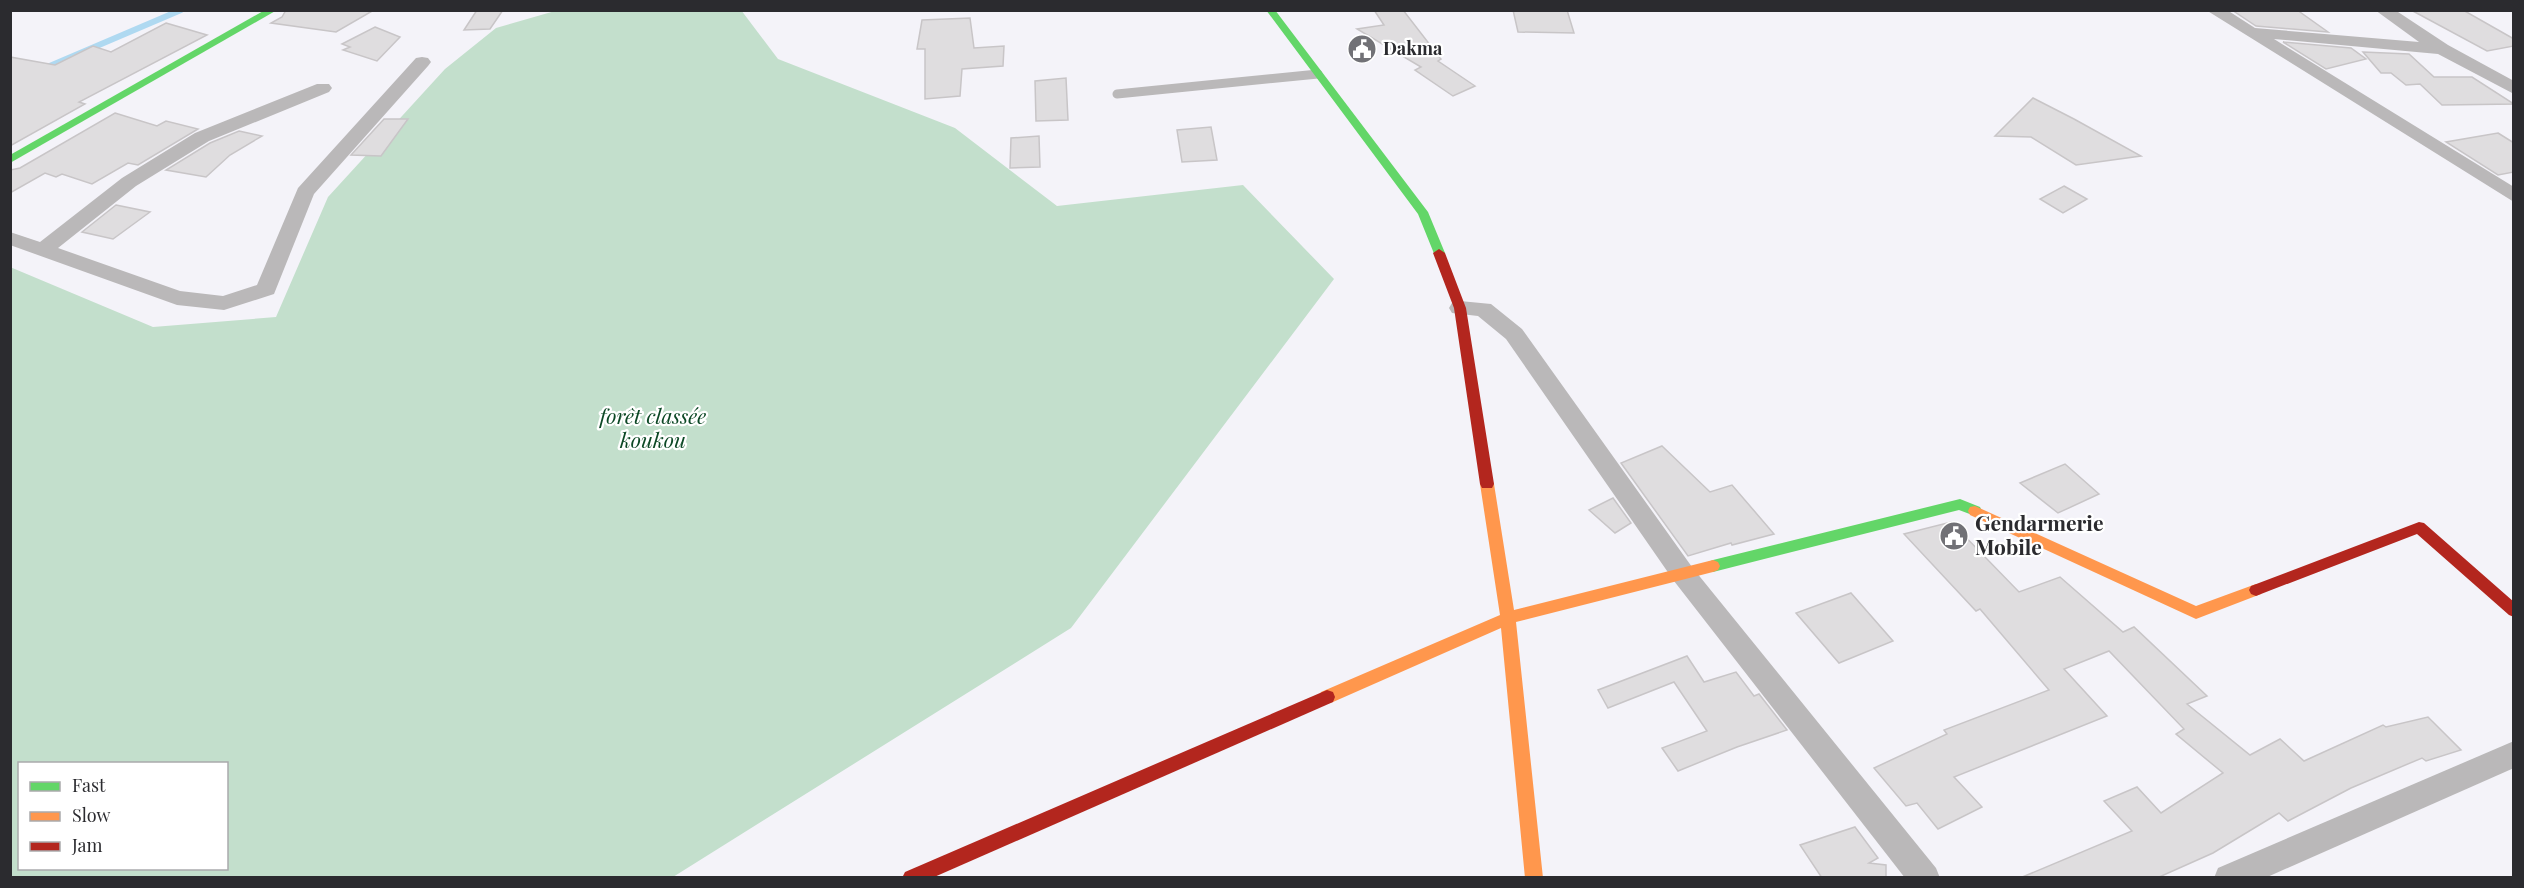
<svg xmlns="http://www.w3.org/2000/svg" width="2524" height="888" viewBox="0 0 2524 888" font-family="'Playfair Display',serif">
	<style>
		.forest { fill: #c3dfcc; fill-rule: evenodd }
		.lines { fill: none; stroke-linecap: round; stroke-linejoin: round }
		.stream { stroke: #afd9f1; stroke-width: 6 }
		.building { fill: #dfdddf; stroke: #c8c5c7; stroke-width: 1.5 }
		.lane { stroke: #bab8b9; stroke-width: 9 }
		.street { fill: #bab8b9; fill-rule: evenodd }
		.fast { fill: #63d668; fill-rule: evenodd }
		.slow { fill: #ff974d; fill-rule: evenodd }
		.jam { fill: #b3261e; fill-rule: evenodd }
		.labels { text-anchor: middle; stroke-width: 4.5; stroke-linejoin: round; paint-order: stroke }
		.far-poi-label { font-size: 18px; font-weight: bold; fill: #2b2b2f; stroke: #fff; text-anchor: start }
		.park-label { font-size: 21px; font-style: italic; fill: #0c4825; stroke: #fff }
		.poi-label { font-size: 21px; font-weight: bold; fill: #2b2b2f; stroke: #fff; text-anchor: start }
	</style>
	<rect width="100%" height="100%" fill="#f4f3f9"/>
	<!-- forest -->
	<path class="forest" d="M741 10 778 59 955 128 1057 206 1243 185 1334 279 1071 628 673 877 11 878 10 267 153 327 276 317 328 197 445 69 496 28 555 11ZM20 764H226V868H20Z"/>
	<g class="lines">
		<!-- stream -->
		<path class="stream" d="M45 68 181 10"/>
	</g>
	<!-- building -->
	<g class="building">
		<path d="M286 10H374L336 32 271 23 282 17Z"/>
		<path d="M477 10H503L490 29 464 30Z"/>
		<path d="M1374 10H1403L1441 59 1438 61 1475 86 1453 96 1415 70 1421 67 1357 29 1384 25Z"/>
		<path d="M1513 10H1567L1574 33 1518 32Z"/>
		<path d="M2232 10H2297L2328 32 2256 26Z"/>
		<path d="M2411 10H2463L2514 39V46L2487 51Z"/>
		<path d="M970 18 974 48 1004 46 1003 66 962 69 960 96 925 99V49H917L922 20Z"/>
		<path d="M166 23 207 35 79 102 85 104 10 146V57L55 65 93 46 111 52Z"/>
		<path d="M375 27 400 37 377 61 343 50 350 47 342 44Z"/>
		<path d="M2283 42 2351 48 2366 59 2326 69Z"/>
		<path d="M2363 52 2409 54 2434 77H2472L2514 104 2442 105 2420 84 2406 85 2391 73H2381Z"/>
		<path d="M1066 78 1068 120 1036 121 1035 81Z"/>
		<path d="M2033 98 2074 119 2141 156 2076 165 2031 137 1995 136Z"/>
		<path d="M115 113 157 126 166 121 198 129 138 165 128 163 92 184 62 174 56 177 45 173 10 193V170L20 168Z"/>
		<path d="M384 119H408L381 156 351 155Z"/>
		<path d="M1211 127 1217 160 1182 162 1177 130Z"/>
		<path d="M239 131 262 136 230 155 206 177 166 170 210 143Z"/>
		<path d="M2498 133 2514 143V172L2498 175 2446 142Z"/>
		<path d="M1039 136 1040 167 1010 168 1011 138Z"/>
		<path d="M2064 186 2087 199 2063 213 2040 199Z"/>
		<path d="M116 205 150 212 113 239 82 232Z"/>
		<path d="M1662 446 1710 492 1732 485 1774 534 1732 545 1731 543 1688 556 1621 463Z"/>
		<path d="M2065 464 2099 494 2058 513 2020 483Z"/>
		<path d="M1613 498 1631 523 1615 533 1589 510Z"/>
		<path d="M1951 522 2019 592 2060 577 2123 632 2134 627 2207 696 2187 704 2250 755 2280 739 2304 761 2383 725 2386 727 2428 717 2461 750 2426 761 2422 758 2351 788 2288 821 2279 813 2213 853 2157 878H2020L2132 831 2104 801 2137 787 2161 813 2223 773 2176 734 2184 729 2109 651 2064 669 2107 716 1954 777 1982 807 1938 829 1917 803 1906 806 1874 768 1947 734 1944 730 2049 690 1980 609 1976 611 1904 534Z"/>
		<path d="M1851 593 1893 641 1839 663 1796 613Z"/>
		<path d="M1687 656 1704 682 1736 672 1754 696 1759 694 1787 730 1737 747 1678 771 1662 748 1707 731 1674 682 1608 708 1598 690Z"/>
		<path d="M1855 827 1878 858 1869 863 1886 865V878H1822L1800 845Z"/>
	</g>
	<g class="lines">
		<!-- lane -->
		<path class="lane" d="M1117 94 1318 74"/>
		<!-- street -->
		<g class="street">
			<path d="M2206 10H2227L2255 28 2419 42 2375 10H2395L2448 45 2514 81V94L2438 54 2274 39 2514 187V202Z"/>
			<path d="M422 57 428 58 431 62 428 66 314 194 274 294 224 310 177 305 10 245V232L40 242 122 178 195 133 317 84H329L332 88 329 92 209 141 136 186 58 248 180 291 223 296 257 285 298 188 416 58Z"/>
			<path d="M1460 301 1491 304 1522 329 1692 567 1936 868 1940 878H1905L1674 581 1506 339 1478 316 1452 313 1449 308 1452 303Z"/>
			<path d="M2514 741V768L2265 878H2214L2218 868Z"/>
		</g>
		<!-- fast -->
		<g class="fast">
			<path d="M265 10H277L10 163V155Z"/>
			<path d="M1266 10H1275L1428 212 1445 253 1443 256H1435L1418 214Z"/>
			<path d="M1960 499 1980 507 1982 511 1980 515 1975 516 1959 510 1713 572 1708 570 1706 566 1708 562 1713 560Z"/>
		</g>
		<!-- slow -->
		<g class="slow">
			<path d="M1487 479 1492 480 1494 484 1514 610 1713 560 1718 562 1720 566 1718 570 1713 572 1516 622 1543 878H1525L1501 628 1333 702 1327 704 1321 702 1319 697 1321 692 1500 615 1480 484 1482 480Z"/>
			<path d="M1975 506 2196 606 2256 584 2261 586 2263 590 2261 594 2196 619 1970 515 1968 511 1970 507Z"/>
		</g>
		<!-- jam -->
		<g class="jam">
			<path d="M1439 249 1445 253 1466 308 1494 484 1492 488H1482L1480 484 1454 308 1433 253Z"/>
			<path d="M2419 522 2424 523 2514 602V617L2509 615 2417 534 2261 594 2256 596 2251 594 2249 590 2251 586Z"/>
			<path d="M1327 690 1333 692 1335 697 1333 702 932 878H902L905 872Z"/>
		</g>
	</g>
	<!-- icons -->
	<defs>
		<g id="civic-disc" transform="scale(1.5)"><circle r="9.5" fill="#717176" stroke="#fff"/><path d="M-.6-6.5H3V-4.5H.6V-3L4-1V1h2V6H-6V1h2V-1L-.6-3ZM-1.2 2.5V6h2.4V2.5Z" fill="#fff"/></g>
	</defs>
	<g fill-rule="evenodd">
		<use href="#civic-disc" x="1362" y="49"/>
		<use href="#civic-disc" x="1954" y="536"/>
	</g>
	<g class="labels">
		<!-- far-poi labels -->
		<g class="far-poi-label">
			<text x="1383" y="55">Dakma</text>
		</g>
		<!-- park labels -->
		<g class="park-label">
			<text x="653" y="424">forêt classée<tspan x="653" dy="24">koukou</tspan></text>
		</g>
		<!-- poi labels -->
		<g class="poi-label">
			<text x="1975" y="531">Gendarmerie<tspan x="1975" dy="24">Mobile</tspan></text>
		</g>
	</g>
	<!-- border -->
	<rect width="2524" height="888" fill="none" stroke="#2b2b2f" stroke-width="24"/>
	<!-- legend -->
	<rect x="18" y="762" width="210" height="108" fill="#ffffff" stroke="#aaaaac" stroke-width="1.5"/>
	<rect x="30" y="782" width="30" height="9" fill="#63d668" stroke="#aaaaac" stroke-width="1.5"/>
	<text x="72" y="792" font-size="18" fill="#2b2b2f">Fast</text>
	<rect x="30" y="812" width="30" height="9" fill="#ff974d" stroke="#aaaaac" stroke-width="1.5"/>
	<text x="72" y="822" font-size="18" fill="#2b2b2f">Slow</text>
	<rect x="30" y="842" width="30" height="9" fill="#b3261e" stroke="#aaaaac" stroke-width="1.5"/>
	<text x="72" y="852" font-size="18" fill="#2b2b2f">Jam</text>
</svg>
